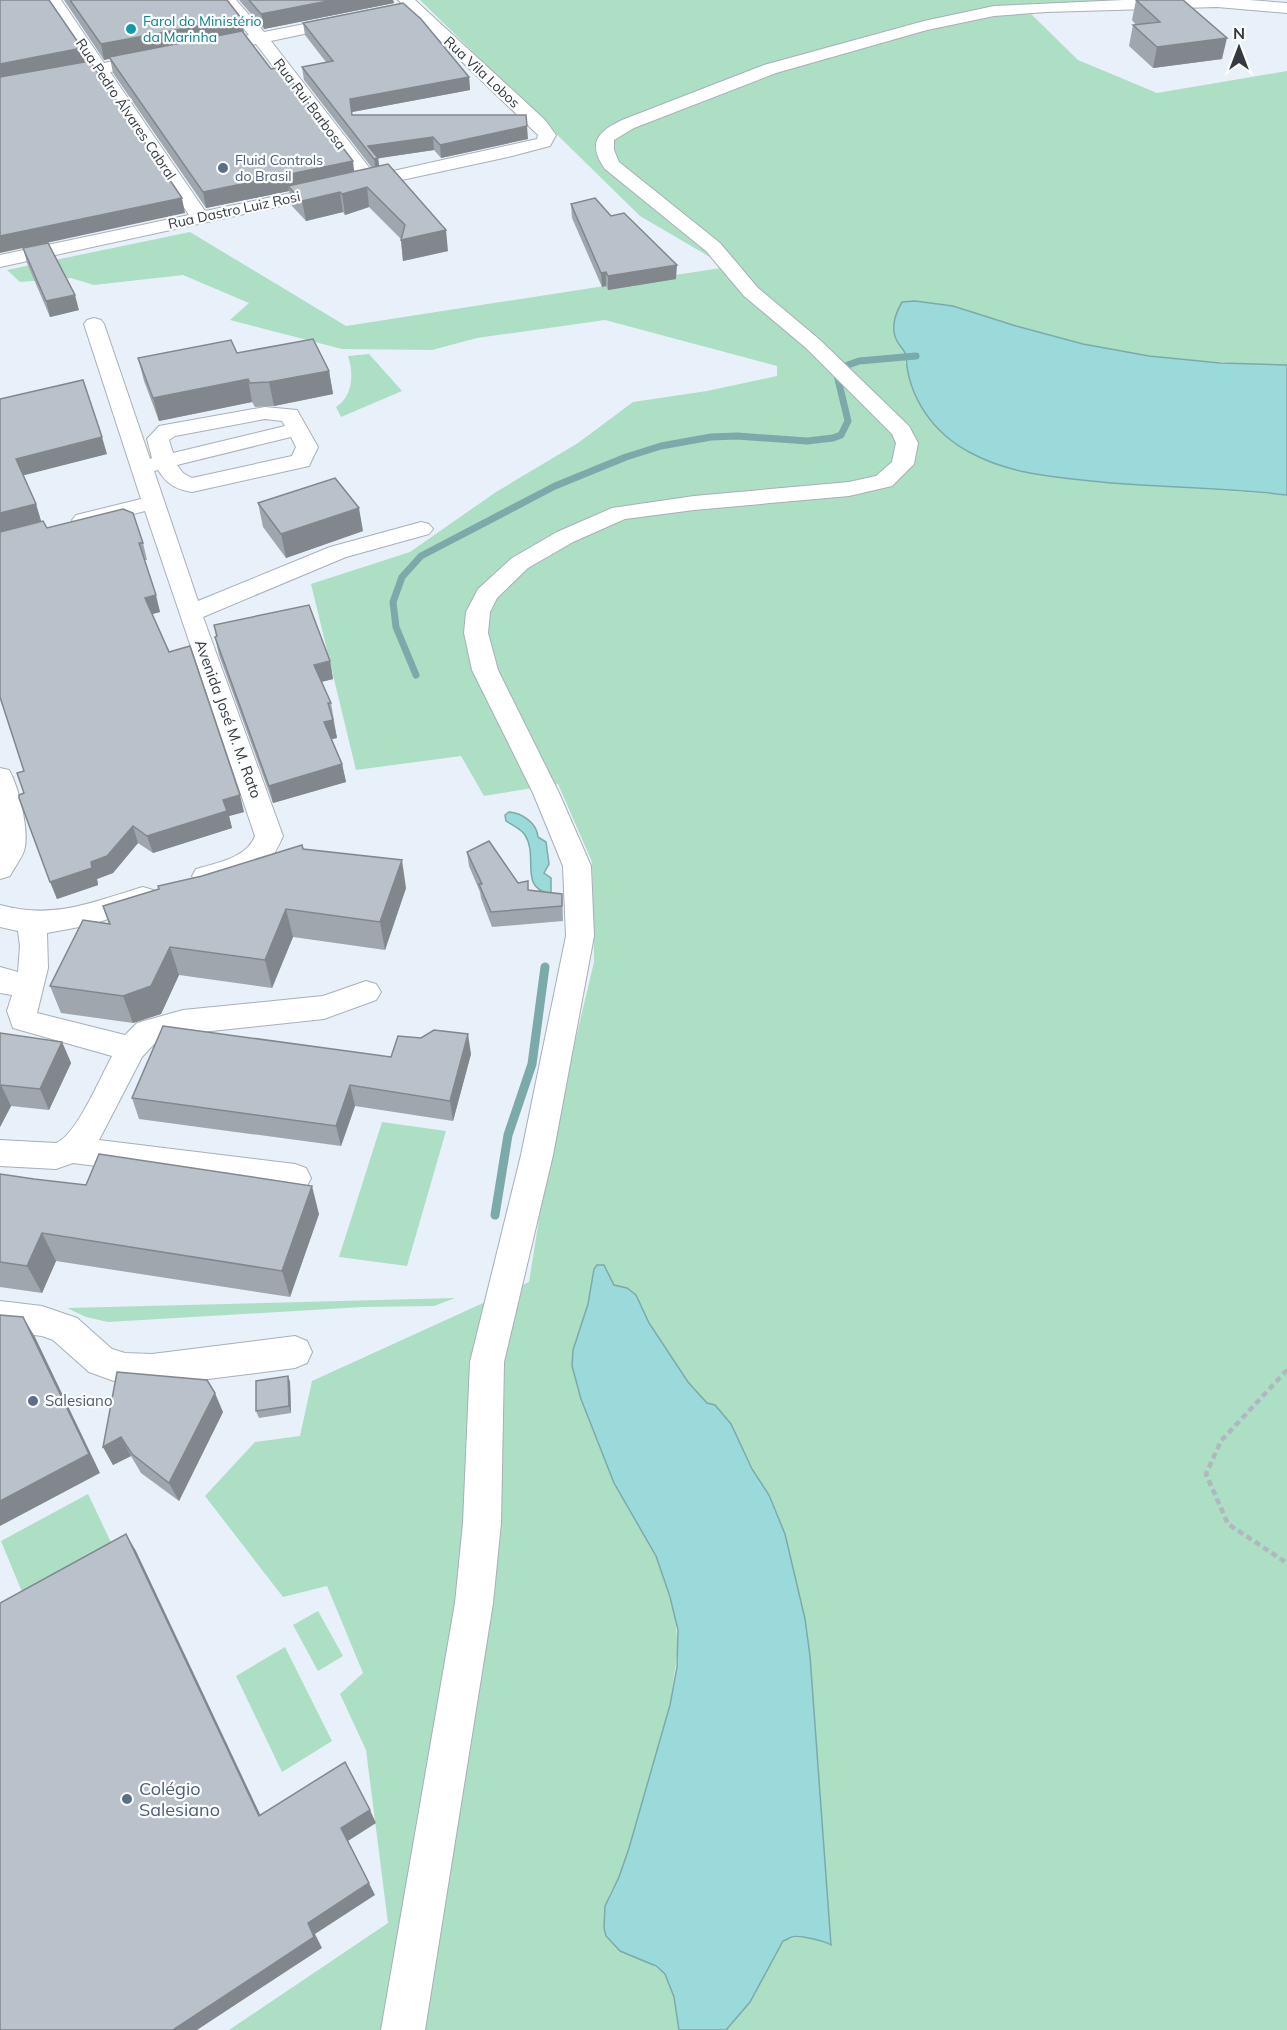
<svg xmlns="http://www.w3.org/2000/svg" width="1287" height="2030" viewBox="0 0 1287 2030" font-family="Mulish,sans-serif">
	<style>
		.green { fill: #addfc5 }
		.water { fill: #9adada; stroke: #7caaab; stroke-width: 1.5 }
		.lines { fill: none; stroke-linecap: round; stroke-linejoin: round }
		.stream-far1 { stroke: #7caaab; stroke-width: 7 }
		.stream { stroke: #7caaab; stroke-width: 9 }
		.minor-casing { stroke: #a7afb8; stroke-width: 2 }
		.path { stroke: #b0b7bf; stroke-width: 4.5; stroke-dasharray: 6 4; stroke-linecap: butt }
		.minor { fill: #fff; fill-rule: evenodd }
		.wall { fill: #9fa6ae }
		.shaded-wall { fill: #82878d }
		.building { fill: #b9c1ca; stroke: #82878d; stroke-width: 1.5 }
		.culture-dot { fill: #0f9aa8; stroke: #fbfdff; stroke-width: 2 }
		.service-dot { fill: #5c6f8a; stroke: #fbfdff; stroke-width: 2 }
		.labels { text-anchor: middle; stroke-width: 4.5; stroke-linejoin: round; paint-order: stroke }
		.far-culture-label { font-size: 14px; fill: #0d838f; stroke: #fbfdff; text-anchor: start }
		.far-street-label { font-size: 14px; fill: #36393d; stroke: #fbfdff }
		.far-service-label { font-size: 14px; fill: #4e5e75; stroke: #fbfdff; text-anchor: start }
		.street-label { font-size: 15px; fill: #36393d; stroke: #fbfdff }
		.service-label { font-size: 15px; fill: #4e5e75; stroke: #fbfdff; text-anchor: start }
		.near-service-label { font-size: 18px; fill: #4e5e75; stroke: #fbfdff; text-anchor: start }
	</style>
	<rect width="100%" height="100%" fill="#e8f0fa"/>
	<!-- green -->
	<g class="green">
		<path d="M420 0H1109L1029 12 1078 60 1157 93 1287 71V365C1218 363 1148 360 1081 344 1037 333 995 319 953 306L896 339 906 353 905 363 1003 466 1043 476 1082 480 1287 495V2030H726C752 2004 764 1971 783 1941 793 1935 821 1938 830 1945L805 1619 785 1534 769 1495 752 1468 731 1424 715 1405 707 1403 688 1382 649 1323 636 1295 627 1288 614 1285 604 1265H597L594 1269 588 1304 573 1350 572 1367 581 1399 614 1483 656 1556 675 1615 678 1648 670 1705 660 1744 629 1848 619 1877 609 1895 604 1928 606 1932 665 1974 674 1997 679 2030H229L388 1923 366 1750 340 1694 363 1673 327 1586 283 1597 205 1496 255 1442 300 1436 312 1381 529 1282 551 1143 594 962 592 862 558 784 484 796 461 756 356 770 311 584 410 552 496 492 578 443 633 402 707 391 777 376V366L605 320 477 338 432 350 342 349 230 320 249 303 183 275 94 285 71 278 20 282 7 270 190 232 346 326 727 267 640 216Z"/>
		<path d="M369 354 402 391 341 417 336 407C353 396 354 374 348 356Z"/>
		<path d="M382 1122 446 1131 407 1266 339 1257Z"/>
		<path d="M455 1298 434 1306 362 1307 108 1322 86 1317 67 1308Z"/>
		<path d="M88 1494 119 1559 29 1609 1 1541Z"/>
		<path d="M318 1611 343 1656 318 1671 293 1625Z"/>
		<path d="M285 1647 332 1741 282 1772 236 1676Z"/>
	</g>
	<!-- water -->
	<g class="water">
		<path d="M915 301 953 306 1016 326 1083 344 1149 356 1220 363 1287 365V495C1222 487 1156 488 1091 481 1051 477 1008 473 971 453 934 434 908 398 906 356 905 350 900 347 897 341 890 328 895 314 902 302Z"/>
		<path d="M509 812C522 813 537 823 538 837L546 842 549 864 544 873 551 878V894C518 888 539 857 525 835 521 829 512 825 506 821L505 815Z"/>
		<path d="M597 1265H604L614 1285 627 1288 636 1295 649 1323 688 1382 707 1403 715 1405 731 1424 752 1469 769 1495 785 1534 805 1619 810 1656 831 1945C825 1941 800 1935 792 1937 789 1938 786 1940 783 1941L750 2002 726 2030H679L674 1997 665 1974 656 1966 620 1951 606 1936 604 1928 605 1906 619 1877 629 1848 670 1705 677 1667 678 1630 670 1597 656 1556 614 1483 581 1399 572 1366 573 1350 588 1304 594 1269Z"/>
	</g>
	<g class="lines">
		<!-- stream-far1 -->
		<g class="stream-far1">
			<path d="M840 368 859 361 916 356"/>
			<path d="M416 675 396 627 393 602 402 577 421 556 555 486 626 457 661 446 711 437 737 436 807 441 833 438 841 435 848 421 836 371"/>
		</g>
		<!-- stream -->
		<path class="stream" d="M495 1215 508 1135 532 1064 545 967"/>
		<!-- minor casing -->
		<g class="minor-casing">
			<g id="minor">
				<path d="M45 0H61L104 63 151 54 157 55 159 59 157 63 110 72 205 211 359 179 256 44 210 53 204 51 202 48 204 45 249 35 220 0H236L264 32 345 16 351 18 353 21 351 24 271 41 375 175 537 139 538 135 398 0H415L545 120 556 135 550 146 508 157 0 267V255L189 215 95 74 0 92V82L89 65Z"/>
				<path d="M1124 0H1249L1287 3V13L1217 7 1046 12 994 16 927 30 776 73 634 128 614 140V150L619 162 720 243 758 288 820 340 909 426 918 443 914 464 892 486 849 496 694 510 625 519 573 542 528 568 497 598 490 612 488 633 498 670 559 793 591 866 594 936 553 1155 504 1362 501 1523 493 1603 425 2030H381L455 1603 463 1523 470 1362 521 1155 566 936 563 866 533 793 472 670 464 633 466 612 478 589 512 558 557 532 612 508 694 496 849 482 876 476 892 462 896 443 892 434 806 348 744 296 706 251 605 169C587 143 597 132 622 120L764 65 924 21 994 6Z"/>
				<path d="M94 318 101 320 104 324 150 459 152 458 147 439 159 426 265 407 297 410 318 447 309 466 192 492C175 489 167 484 158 470L154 471 198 601 330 547 421 522 429 524 433 529 429 534 346 557 203 617 283 836C279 845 275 854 268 861 254 874 214 889 196 883L192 876 196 869C216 863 247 858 255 836L145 511 84 527 76 525 72 520 76 515 141 499 84 324 87 320ZM265 419 282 421 285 426 173 453 169 440 175 436ZM291 437 296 447 292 456 192 478 183 473 177 465Z"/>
				<path d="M0 768 9 770C19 787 30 833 24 851 21 859 14 868 10 876L0 879Z"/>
				<path d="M143 887 153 890 157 897 153 904 90 925 47 933 48 968 37 1013 125 1035 137 1023 183 1010 323 996 366 981 376 984 381 992 376 1000 324 1019 183 1034 158 1040 142 1057 99 1140 295 1164 306 1168 311 1178 306 1188 295 1192 73 1163 56 1169 0 1166V1140L56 1143C76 1136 101 1076 112 1056L13 1028 7 1011 12 995 0 993V967L18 972 20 946 18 931 0 927V905C54 920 92 902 143 887Z"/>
				<path d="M0 1301 42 1306 77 1318 112 1349 125 1353 152 1354 295 1336 307 1341 312 1352 307 1363 295 1368 152 1386 125 1385 89 1372 53 1340 42 1336 0 1331Z"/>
			</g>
		</g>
		<!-- path -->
		<path class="path" d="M1287 1370 1221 1441 1206 1474 1228 1524 1287 1563"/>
		<!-- minor -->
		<use href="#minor" class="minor"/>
	</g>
	<!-- wall -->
	<g class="wall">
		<path d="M64 0H227L241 18 243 33 271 69 354 172 372 168 304 80 302 67 326 62 305 35 303 23 469 77 470 90 352 112V115L528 139 441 158 434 150 378 158 379 166 448 251 403 261 401 239 369 207 345 215 343 212 306 221 292 206 289 191 206 208 113 73 110 58 104 60Z"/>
		<path d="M239 0H393L394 3 264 29Z"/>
		<path d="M1136 0 1222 59 1153 68 1129 46 1133 25H1136L1132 20Z"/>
		<path d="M571 204 611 216 676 279 608 290 606 286 602 287 572 218Z"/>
		<path d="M23 248 79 310 50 317 27 263Z"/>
		<path d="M237 353 329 371 333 394 274 406 255 407 252 402 159 421 144 381 138 358Z"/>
		<path d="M0 399 107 454 23 475 36 504 41 521 47 528 143 543 147 560H144L160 612 152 614 244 812 229 816 232 828 153 853 138 843 113 873 97 879 98 885 57 899 24 793V771Z"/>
		<path d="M258 503 363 531 286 558 263 527Z"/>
		<path d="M214 625 330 661 333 679 321 682 331 703 337 738 332 739 342 764 346 782 273 803 219 655 215 637 216 636Z"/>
		<path d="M303 849 406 888 385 950 293 937 272 988 179 975 161 1014 133 1023 61 1013 50 986 109 924 103 906 202 876Z"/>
		<path d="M467 852 529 890 562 894 563 921 492 927 481 898 480 892 469 866Z"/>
		<path d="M0 1033 62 1042 71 1063 49 1110 11 1106 0 1127Z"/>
		<path d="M471 1054 453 1121 355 1106 341 1146 139 1119 132 1098 391 1057Z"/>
		<path d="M0 1174 34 1179 319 1214 290 1297 56 1261 42 1293 0 1287Z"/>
		<path d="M288 1376 290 1382 291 1413 259 1418 256 1411Z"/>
		<path d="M223 1412 179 1501 141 1473 131 1456 113 1465 103 1447Z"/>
	</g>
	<!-- shaded-wall -->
	<g class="shaded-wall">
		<path d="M333 0H393L394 3 264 29 261 14Z"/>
		<path d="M241 18 244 33 104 60 101 44Z"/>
		<path d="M1227 38 1222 59 1153 68 1157 47Z"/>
		<path d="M82 48 85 63 0 80V64Z"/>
		<path d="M469 77 470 90 352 112 350 99Z"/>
		<path d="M527 126 528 139 441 158 440 145Z"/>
		<path d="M433 137 434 150 374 159 368 146Z"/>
		<path d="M378 158 380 172H376L374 159Z"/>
		<path d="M353 161 355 178 288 186 289 191 206 208 203 192Z"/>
		<path d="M367 187 369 207 345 215 342 194Z"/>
		<path d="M340 192 343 212 306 221 302 201Z"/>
		<path d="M182 198 185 213 0 253V236Z"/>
		<path d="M446 230 448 251 403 261 401 240Z"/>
		<path d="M677 265 676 279 608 290V276Z"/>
		<path d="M606 272V286L602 287 601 273Z"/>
		<path d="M75 295 79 310 50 317 46 301Z"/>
		<path d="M329 371 333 394 274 406 269 382Z"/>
		<path d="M248 379 252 402 159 421 153 398Z"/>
		<path d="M102 437 107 454 21 476 16 459Z"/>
		<path d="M36 504 41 521 0 532V513Z"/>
		<path d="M359 508 363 531 286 558 281 534Z"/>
		<path d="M156 595 160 612 149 615 145 598Z"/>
		<path d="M330 661 333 679 317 683 314 665Z"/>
		<path d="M333 720 337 738 328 740 324 722Z"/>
		<path d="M342 764 346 782 273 803 269 786Z"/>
		<path d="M240 795 244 812 229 816 232 828 153 853 147 836 223 800Z"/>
		<path d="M133 826 138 843 113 873 97 879 98 885 57 899 50 882 91 862Z"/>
		<path d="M402 860 406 888 385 950 380 922Z"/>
		<path d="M286 909 293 937 272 988 265 960Z"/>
		<path d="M170 947 179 975 161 1014 133 1023 123 996Z"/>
		<path d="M468 1034 471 1054 453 1121 450 1101Z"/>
		<path d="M62 1042 71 1063 49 1110 40 1089Z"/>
		<path d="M1 1085 11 1106 0 1127V1086Z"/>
		<path d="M350 1085 355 1106 341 1146 336 1126Z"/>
		<path d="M312 1186 319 1214 290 1297 282 1271Z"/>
		<path d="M42 1233 56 1261 42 1293 27 1266Z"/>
		<path d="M23 1317 35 1337 100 1473 0 1526V1501Z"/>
		<path d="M288 1376 290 1382 291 1413 289 1406Z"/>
		<path d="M215 1393 223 1412 179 1501 169 1483Z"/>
		<path d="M121 1437 131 1456 113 1465 103 1447Z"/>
		<path d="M126 1534 136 1551 267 1829 259 1816Z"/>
		<path d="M370 1810 376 1823 348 1841 375 1895 315 1934 322 1948 197 2030H173L308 1923 341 1828Z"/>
	</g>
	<!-- building -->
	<g class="building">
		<path d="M0 0H49L82 48 0 64Z"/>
		<path d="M70 0H227L241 18 101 44Z"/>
		<path d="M249 0H333L261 14Z"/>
		<path d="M1136 0H1183L1227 38 1157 47 1133 25 1160 22Z"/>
		<path d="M403 3 421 19 469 77 350 99 352 115H526L527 126 440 145 433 137 368 146 378 158 374 159 302 67 333 61 303 23Z"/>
		<path d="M242 31 271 69 281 67 353 161 203 192 109 57Z"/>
		<path d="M90 61 182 198 0 236V77Z"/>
		<path d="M388 164 446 230 401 240 405 225 367 187 342 194 340 192 302 201 288 186Z"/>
		<path d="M595 198 611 216 624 213 677 265 608 276 606 272 601 273 571 204Z"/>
		<path d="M48 243 75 295 46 301 23 248Z"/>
		<path d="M313 339 329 371 269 382 250 383 248 379 153 398 138 358 231 340 237 353Z"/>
		<path d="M83 380 102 437 16 459 36 504 0 513V399Z"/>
		<path d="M335 478 359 508 281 534 258 503Z"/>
		<path d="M123 509 133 513 143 543H139L156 595 145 598 169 652 190 646 240 795 223 800 227 811 147 836 133 826 107 856 91 862 92 868 50 882 19 798V795L24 793 17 773 24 771 0 697V532L43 521 47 528Z"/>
		<path d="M309 605 330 661 314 665 331 703H328L333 720 324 722 342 764 269 786 215 637 217 636 214 625Z"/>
		<path d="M489 841 518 883 528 881V890L562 894V906L491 912 479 884H482L467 852Z"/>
		<path d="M302 845 303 849 402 860 380 922 286 909 265 960 170 947 151 986 123 996 50 986 83 920 110 924 103 906 159 889 158 886 202 876Z"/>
		<path d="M163 1026 391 1057 398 1036 421 1038 434 1030 468 1034 450 1101 350 1085 336 1126 132 1098Z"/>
		<path d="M0 1033 62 1042 40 1089 1 1085 0 1086Z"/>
		<path d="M99 1154 312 1186 282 1271 42 1233 27 1266 0 1262V1174L34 1179 86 1185Z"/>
		<path d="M0 1315 23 1317 89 1454 0 1501Z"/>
		<path d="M117 1372 207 1380 215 1393 169 1483 132 1454 121 1437 103 1447Z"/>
		<path d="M288 1376 289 1406 256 1411V1381Z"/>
		<path d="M126 1534 259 1816 345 1762 370 1810 341 1828 369 1883 308 1923 314 1937 173 2030H0V1603Z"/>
	</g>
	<!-- markers -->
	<circle class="culture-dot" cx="131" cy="29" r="6"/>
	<g class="service-dot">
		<circle cx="223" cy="168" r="6"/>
		<circle cx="33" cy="1401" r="6"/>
		<circle cx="127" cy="1799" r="6"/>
	</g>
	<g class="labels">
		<!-- far-culture labels -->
		<g class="far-culture-label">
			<text x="143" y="26">Farol do Ministério<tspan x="143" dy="16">da Marinha</tspan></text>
		</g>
		<!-- far-street labels -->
		<g class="far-street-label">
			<text transform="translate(482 72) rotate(43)" y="5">Rua Vila Lobos</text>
			<text transform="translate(310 104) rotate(53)" y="5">Rua Rui Barbosa</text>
			<text transform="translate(126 109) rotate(56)" y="5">Rua Pedro Álvares Cabral</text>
			<text transform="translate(234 210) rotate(-12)" y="5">Rua Dastro Luiz Rosi</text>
		</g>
		<!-- far-service labels -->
		<g class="far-service-label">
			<text x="235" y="165">Fluid Controls<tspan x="235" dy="16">do Brasil</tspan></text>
		</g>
		<!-- street labels -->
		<g class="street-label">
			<text transform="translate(228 719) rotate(70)" y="5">Avenida José M. M. Rato</text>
		</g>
		<!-- service labels -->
		<g class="service-label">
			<text x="45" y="1406">Salesiano</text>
		</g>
		<!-- near-service labels -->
		<g class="near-service-label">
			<text x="139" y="1795">Colégio<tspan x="139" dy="21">Salesiano</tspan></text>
		</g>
	</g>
	<!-- north arrow -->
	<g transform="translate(1239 48)" stroke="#fbfdff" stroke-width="4.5" paint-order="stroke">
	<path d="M0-4.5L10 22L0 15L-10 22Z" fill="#36393d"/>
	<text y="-9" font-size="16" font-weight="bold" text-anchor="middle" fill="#36393d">N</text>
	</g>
</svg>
